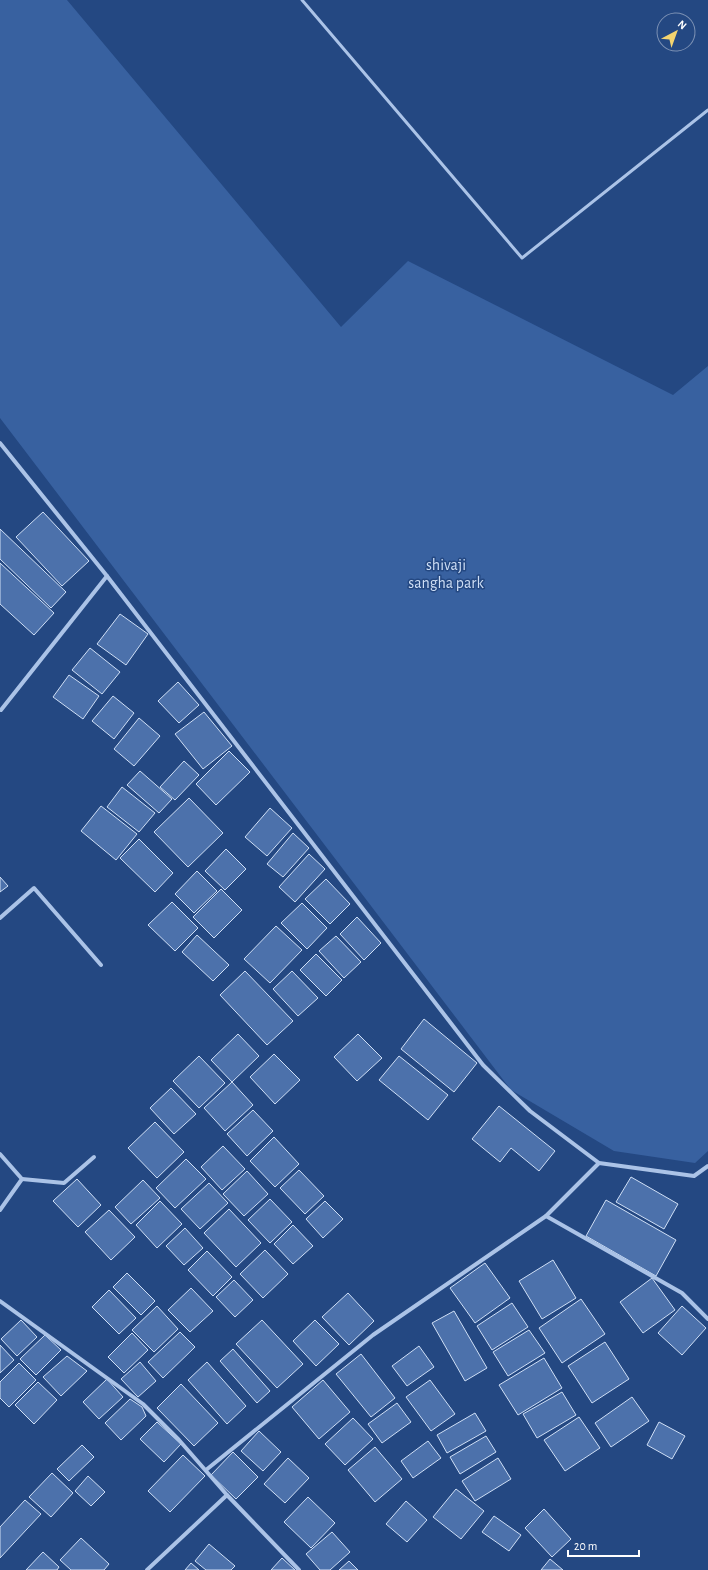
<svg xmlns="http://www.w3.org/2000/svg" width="708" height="1570" viewBox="0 0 708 1570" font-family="'Alegreya Sans',sans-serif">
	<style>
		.green { fill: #3861a0 }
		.building { fill: #4c71ab; stroke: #cfdff6 }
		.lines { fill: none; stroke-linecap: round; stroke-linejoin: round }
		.lane { stroke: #abc3e7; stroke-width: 3 }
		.street { stroke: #abc3e7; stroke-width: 4 }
		.labels { text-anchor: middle; stroke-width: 3; stroke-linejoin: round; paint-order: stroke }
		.park-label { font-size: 16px; fill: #cfdff6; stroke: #244882 }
	</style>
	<rect width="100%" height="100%" fill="#244882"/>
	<!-- green -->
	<path class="green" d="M0 0H67L341 327 408 261 673 395 708 366V1151L695 1163 614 1151 511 1090 0 418Z"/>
	<!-- building -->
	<g class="building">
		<path d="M43 512 89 561 62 586 16 537Z"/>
		<path d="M0 529 66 592 51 608 0 559Z"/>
		<path d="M0 563 54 613 34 635 0 604Z"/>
		<path d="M120 614 148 634 126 665 97 644Z"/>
		<path d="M90 648 120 672 102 694 72 670Z"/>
		<path d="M69 675 99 696 83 719 53 697Z"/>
		<path d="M178 682 199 705 179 723 158 701Z"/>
		<path d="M113 696 134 713 114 739 92 721Z"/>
		<path d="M204 712 232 746 203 769 175 734Z"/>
		<path d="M139 718 160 736 134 766 114 749Z"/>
		<path d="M229 751 250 772 216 805 196 784Z"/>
		<path d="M184 761 199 775 175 800 160 787Z"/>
		<path d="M140 771 172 799 159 813 127 785Z"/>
		<path d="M122 787 155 813 139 832 107 807Z"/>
		<path d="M189 798 223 833 188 867 154 832Z"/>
		<path d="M101 806 137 834 116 860 81 831Z"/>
		<path d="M270 808 292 828 267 856 245 837Z"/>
		<path d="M293 833 309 848 283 877 267 864Z"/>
		<path d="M139 839 173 873 155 892 120 858Z"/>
		<path d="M226 849 246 869 225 890 205 871Z"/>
		<path d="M309 854 325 869 295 902 279 887Z"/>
		<path d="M197 871 217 891 194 913 175 894Z"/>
		<path d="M0 877 8 886 0 892Z"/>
		<path d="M326 879 350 904 330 924 305 899Z"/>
		<path d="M221 889 242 910 214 938 193 917Z"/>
		<path d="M172 902 198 928 175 951 148 925Z"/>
		<path d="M302 903 327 928 307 949 281 923Z"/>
		<path d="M357 917 381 943 364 960 340 934Z"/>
		<path d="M276 926 302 950 270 983 244 959Z"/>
		<path d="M197 935 229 965 213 981 182 952Z"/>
		<path d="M336 936 361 962 344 978 319 951Z"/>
		<path d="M316 954 342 980 326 996 300 970Z"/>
		<path d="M245 971 293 1021 267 1045 220 995Z"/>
		<path d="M292 971 318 998 298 1016 273 989Z"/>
		<path d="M424 1019 477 1063 454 1092 401 1049Z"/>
		<path d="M238 1034 259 1056 232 1082 211 1060Z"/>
		<path d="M358 1034 382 1058 357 1081 334 1057Z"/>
		<path d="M274 1054 300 1080 275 1104 250 1077Z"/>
		<path d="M199 1056 225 1083 199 1108 173 1081Z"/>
		<path d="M399 1056 448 1095 428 1120 379 1080Z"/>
		<path d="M232 1082 253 1105 225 1131 204 1108Z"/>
		<path d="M171 1088 196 1114 174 1134 150 1108Z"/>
		<path d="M499 1106 555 1151 539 1171 511 1148 500 1162 472 1139Z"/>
		<path d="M253 1110 273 1131 247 1156 227 1134Z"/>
		<path d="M155 1122 184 1152 157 1178 128 1148Z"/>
		<path d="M274 1137 299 1164 275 1187 250 1161Z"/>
		<path d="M223 1146 245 1169 222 1190 201 1167Z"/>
		<path d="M186 1159 206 1179 175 1208 156 1188Z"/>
		<path d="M299 1170 324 1196 305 1214 280 1188Z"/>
		<path d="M247 1171 268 1194 244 1216 223 1194Z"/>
		<path d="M631 1177 678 1204 664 1229 616 1202Z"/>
		<path d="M77 1179 101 1205 78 1227 53 1201Z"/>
		<path d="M143 1180 160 1198 131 1224 115 1207Z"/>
		<path d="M209 1183 228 1203 200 1229 181 1209Z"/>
		<path d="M270 1199 292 1222 270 1243 248 1220Z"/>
		<path d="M606 1200 676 1240 656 1276 586 1236Z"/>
		<path d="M160 1201 182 1224 157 1248 136 1225Z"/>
		<path d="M325 1201 343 1219 323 1238 306 1219Z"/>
		<path d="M229 1209 261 1243 236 1267 204 1233Z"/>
		<path d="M109 1210 135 1237 111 1260 85 1232Z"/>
		<path d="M293 1225 313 1246 293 1264 274 1244Z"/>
		<path d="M185 1228 203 1248 184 1265 166 1246Z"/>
		<path d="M265 1250 288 1274 263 1298 240 1274Z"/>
		<path d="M207 1251 232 1277 213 1296 188 1270Z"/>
		<path d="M553 1260 576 1298 542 1319 519 1281Z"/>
		<path d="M485 1263 510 1298 475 1323 450 1288Z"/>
		<path d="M127 1273 155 1301 141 1315 113 1287Z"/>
		<path d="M652 1278 675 1310 643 1333 620 1302Z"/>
		<path d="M234 1280 253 1300 235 1317 216 1297Z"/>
		<path d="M191 1288 213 1311 190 1332 168 1310Z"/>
		<path d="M109 1290 136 1318 119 1334 92 1307Z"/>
		<path d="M348 1293 374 1321 349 1345 322 1317Z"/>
		<path d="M581 1299 605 1334 562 1363 539 1328Z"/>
		<path d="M512 1303 528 1327 492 1350 477 1326Z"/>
		<path d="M157 1306 178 1329 154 1352 132 1330Z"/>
		<path d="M682 1306 706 1328 682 1355 658 1333Z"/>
		<path d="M454 1311 487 1368 465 1381 432 1323Z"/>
		<path d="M21 1320 37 1337 17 1356 1 1339Z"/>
		<path d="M262 1320 303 1364 277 1388 236 1344Z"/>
		<path d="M315 1320 339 1344 316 1366 293 1341Z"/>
		<path d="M529 1330 545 1353 508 1376 493 1352Z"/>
		<path d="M180 1332 195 1347 163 1378 148 1362Z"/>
		<path d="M132 1333 148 1350 124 1373 108 1357Z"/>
		<path d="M45 1335 61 1350 36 1375 20 1359Z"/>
		<path d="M605 1342 629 1379 592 1403 568 1366Z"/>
		<path d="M0 1345 14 1360 0 1373Z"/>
		<path d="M419 1346 434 1367 407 1386 392 1366Z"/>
		<path d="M233 1349 270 1391 257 1403 220 1361Z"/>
		<path d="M361 1354 395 1398 371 1417 336 1374Z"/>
		<path d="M67 1356 87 1371 61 1396 43 1377Z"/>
		<path d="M544 1358 562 1388 518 1415 499 1385Z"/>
		<path d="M140 1362 156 1381 138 1397 121 1379Z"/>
		<path d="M207 1362 246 1406 227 1424 188 1380Z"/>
		<path d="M19 1363 36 1380 9 1407 0 1398V1382Z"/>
		<path d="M107 1379 123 1397 99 1419 83 1402Z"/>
		<path d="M323 1380 350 1412 319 1439 292 1407Z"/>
		<path d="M430 1380 455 1414 431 1431 406 1397Z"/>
		<path d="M38 1382 57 1400 34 1424 15 1405Z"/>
		<path d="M181 1384 218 1423 194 1446 157 1408Z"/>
		<path d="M562 1392 576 1415 537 1438 523 1414Z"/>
		<path d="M632 1397 649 1421 611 1447 595 1423Z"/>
		<path d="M130 1399 142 1407 146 1416 121 1440 105 1423Z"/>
		<path d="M397 1403 411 1422 382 1443 368 1424Z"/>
		<path d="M475 1413 486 1431 447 1453 437 1435Z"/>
		<path d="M579 1417 600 1448 565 1471 544 1440Z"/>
		<path d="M353 1418 373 1439 345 1465 325 1444Z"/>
		<path d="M157 1422 181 1444 164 1462 140 1439Z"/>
		<path d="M659 1422 685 1436 672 1459 647 1445Z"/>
		<path d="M259 1431 281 1452 263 1471 241 1451Z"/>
		<path d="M486 1436 496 1452 460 1474 450 1457Z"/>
		<path d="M428 1441 441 1458 413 1478 401 1461Z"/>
		<path d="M82 1445 94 1457 69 1481 57 1469Z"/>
		<path d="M375 1447 402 1479 375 1502 348 1470Z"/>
		<path d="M233 1452 258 1477 236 1499 211 1475Z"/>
		<path d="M183 1455 205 1476 170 1512 148 1491Z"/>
		<path d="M288 1458 309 1478 285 1503 264 1484Z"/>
		<path d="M498 1458 511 1479 475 1501 462 1481Z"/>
		<path d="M52 1473 73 1493 51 1517 29 1497Z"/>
		<path d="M88 1476 105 1492 91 1506 75 1491Z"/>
		<path d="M456 1489 484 1511 461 1539 433 1517Z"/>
		<path d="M308 1497 335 1523 311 1548 284 1522Z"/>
		<path d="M25 1500 41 1514 0 1558V1527Z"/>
		<path d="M406 1501 427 1520 407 1542 386 1524Z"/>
		<path d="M544 1509 571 1539 552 1557 525 1528Z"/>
		<path d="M494 1516 521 1535 509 1551 482 1532Z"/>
		<path d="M332 1532 350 1552 330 1570H320L306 1554Z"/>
		<path d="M81 1538 109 1564 104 1570H71L60 1560Z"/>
		<path d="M209 1544 235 1566 231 1570H206L195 1561Z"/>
		<path d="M43 1552 59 1567 57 1570H26Z"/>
		<path d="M282 1558 295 1570H271Z"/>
		<path d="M550 1559 563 1570H541Z"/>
		<path d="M349 1561 358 1570H339Z"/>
		<path d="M191 1563 199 1570H185Z"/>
	</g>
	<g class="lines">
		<!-- lane -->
		<path class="lane" d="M302 0 522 258 708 110"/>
		<!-- street -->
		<g class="street">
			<path d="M0 443 107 576 483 1065 530 1111 599 1163 694 1176 708 1166"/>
			<path d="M1 710 107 576"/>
			<path d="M0 918 34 888 101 965"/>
			<path d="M0 1154 22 1179 0 1210"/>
			<path d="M22 1179 64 1183 94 1157"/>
			<path d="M546 1216 682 1293 708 1319"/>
			<path d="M0 1301 143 1404 179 1440 227 1495 299 1570"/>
			<path d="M206 1470 373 1335 546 1216 599 1163"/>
			<path d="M147 1570 227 1495"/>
		</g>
	</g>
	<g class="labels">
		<!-- park labels -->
		<g class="park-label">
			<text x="446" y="570">shivaji<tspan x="446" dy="18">sangha park</tspan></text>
		</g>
	</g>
	<!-- north arrow -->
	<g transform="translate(676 32) rotate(41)"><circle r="19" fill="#244882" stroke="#7c91b4"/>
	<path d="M0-3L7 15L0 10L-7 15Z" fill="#f2d36f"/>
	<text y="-6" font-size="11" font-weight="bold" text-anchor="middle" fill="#ffffff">N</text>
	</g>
	<!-- scale -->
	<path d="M568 1550v6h71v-6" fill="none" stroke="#ffffff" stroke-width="2"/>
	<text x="574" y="1550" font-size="12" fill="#ffffff" stroke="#244882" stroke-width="3" paint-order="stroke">20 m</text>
</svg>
